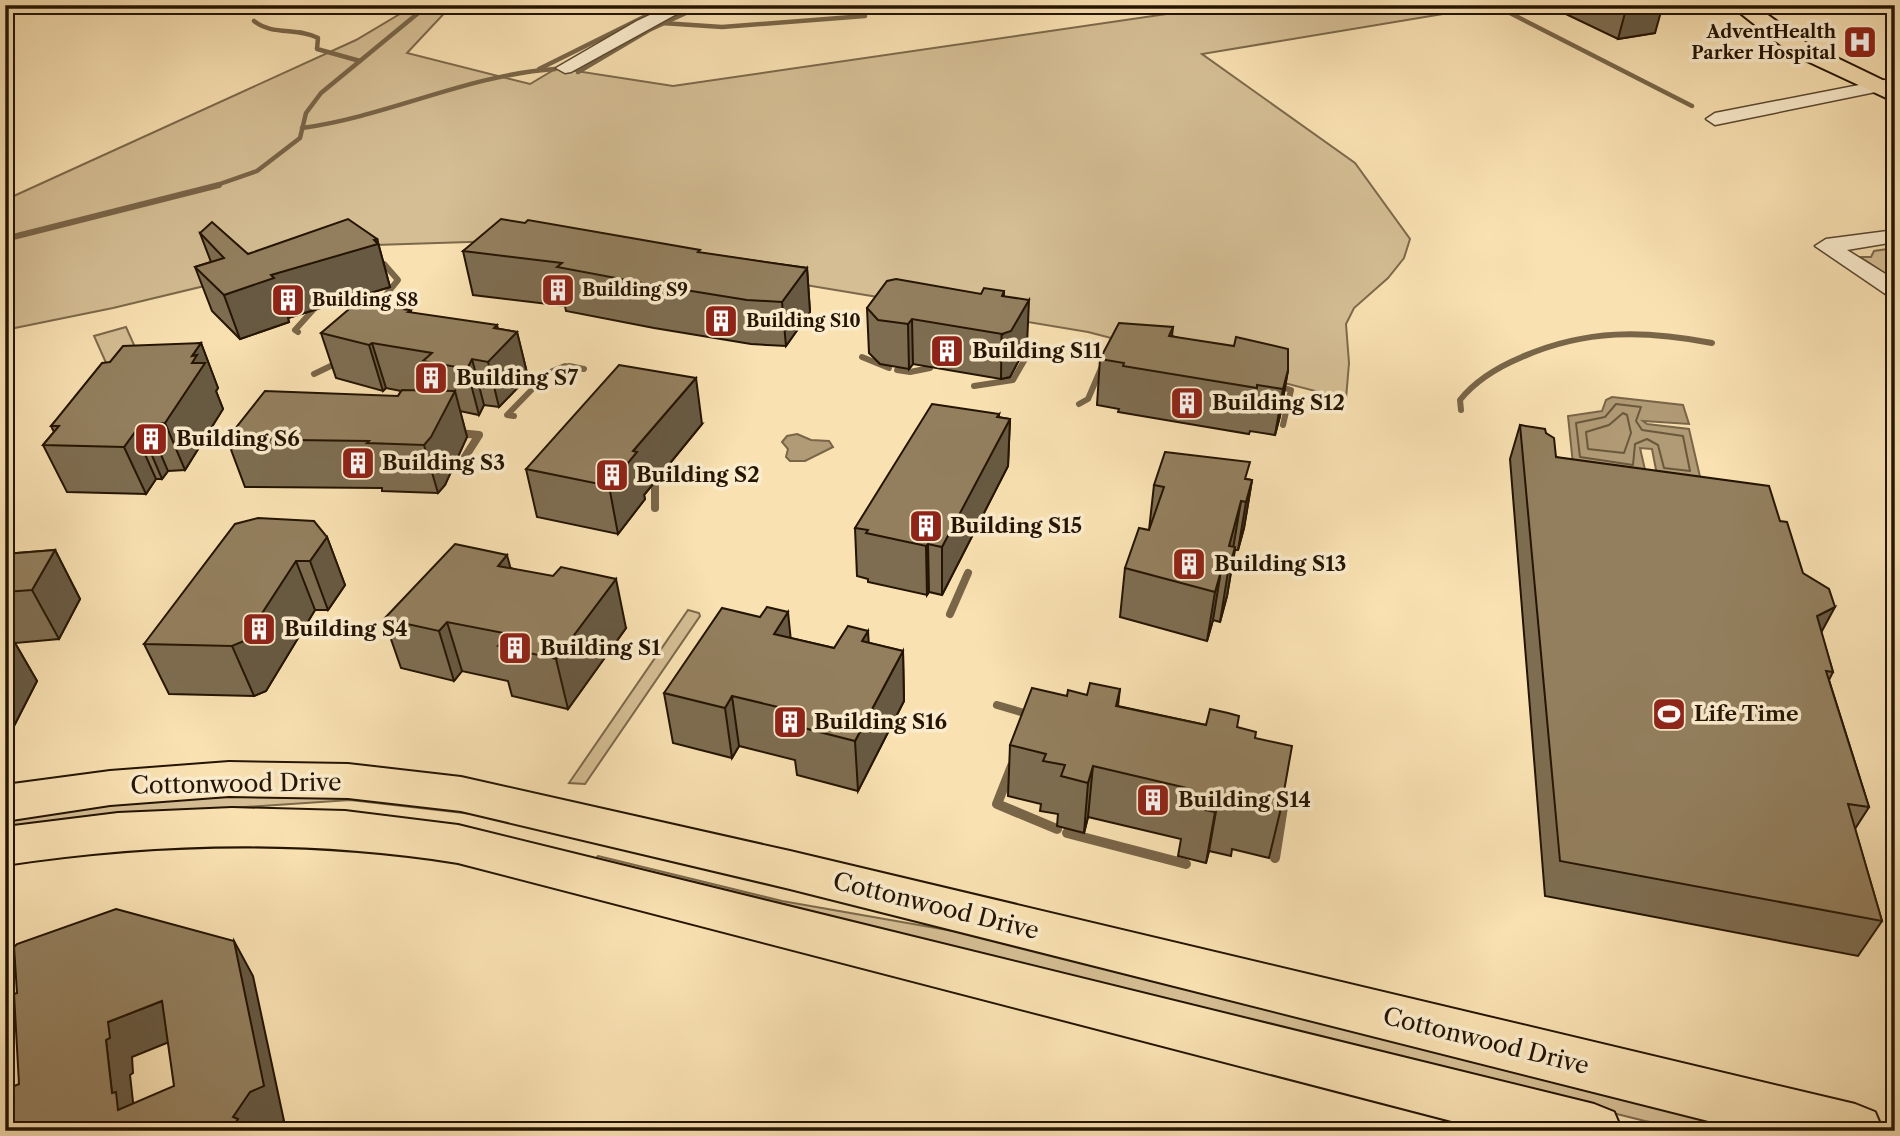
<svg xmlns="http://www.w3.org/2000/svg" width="1900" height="1136" viewBox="0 0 1900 1136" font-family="'Libre Caslon Text',serif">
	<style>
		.green { fill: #d5be94; stroke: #7c694b; stroke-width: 2 }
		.water { fill: #b19b76; stroke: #796548; stroke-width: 2 }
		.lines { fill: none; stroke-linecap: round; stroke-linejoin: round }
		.shore { stroke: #6a583c; stroke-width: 2 }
		.stream-far3 { stroke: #796548; stroke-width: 4.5 }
		.stream-far2 { stroke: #796548; stroke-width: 6 }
		.stream-far1 { stroke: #796548; stroke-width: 8 }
		.stream { stroke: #796548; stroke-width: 10 }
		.minor-casing { stroke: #59472e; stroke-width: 3 }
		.major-casing { stroke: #241402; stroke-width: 4 }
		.minor { fill: #fbeccd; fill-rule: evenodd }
		.major { fill: #f9e1b2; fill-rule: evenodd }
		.wall { fill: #7e6d51; stroke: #241402; stroke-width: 2 }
		.shaded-wall { fill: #675942; stroke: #241402; stroke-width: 2 }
		.building { fill: #937f5e; stroke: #241402; stroke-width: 2; fill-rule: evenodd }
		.labels { text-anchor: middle; stroke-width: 7; stroke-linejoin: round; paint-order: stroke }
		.far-poi-label { font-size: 18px; font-weight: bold; fill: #241402; stroke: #fbeccd; text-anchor: start }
		.poi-label { font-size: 21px; font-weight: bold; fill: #241402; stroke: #fbeccd; text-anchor: start }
		.near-street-label { font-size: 24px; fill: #241402; stroke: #fbeccd }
	</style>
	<rect width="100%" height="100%" fill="#f9e1b2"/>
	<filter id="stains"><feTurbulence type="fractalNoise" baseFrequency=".00286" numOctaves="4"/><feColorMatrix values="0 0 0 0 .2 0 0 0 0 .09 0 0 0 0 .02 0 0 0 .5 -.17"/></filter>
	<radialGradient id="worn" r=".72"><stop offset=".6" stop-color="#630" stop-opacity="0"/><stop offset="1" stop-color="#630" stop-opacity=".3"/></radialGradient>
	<!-- green -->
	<g class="green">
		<path d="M415 5H452L407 53 530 84 557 68 673 86 1228 5H1497L1202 54 1355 163 1410 239 1404 258 1388 278 1354 308 1346 324 1349 363 1346 399 1088 332 679 264 500 241 375 245 113 308 5 330V200L356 40Z"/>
		<path d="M1895 248V280L1860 257H1871L1874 251Z"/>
		<path d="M126 327 139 356 107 365 94 336Z"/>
		<path d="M688 610 699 613 700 616 585 784 569 783Z"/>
		<path d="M213 794 361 797 481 815 350 800 142 814 5 831V817Z"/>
		<path d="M598 856 782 901 970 934 1768 1131H1698L1645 1121 595 860Z"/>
	</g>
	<!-- water -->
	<g class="water">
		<path d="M1612 397 1683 405 1689 424 1643 421 1647 424 1689 429 1701 481 1657 475 1652 449 1640 448 1646 474 1573 464 1568 416 1602 411 1606 400Z"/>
		<path d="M797 434 811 440 829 441 833 447 805 461H790L786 457 788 449 782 442 787 436Z"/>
	</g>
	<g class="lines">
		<!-- shore -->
		<g class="shore">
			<path d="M1616 404 1641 407 1636 421 1642 430 1683 436 1690 471 1664 468 1658 445 1647 439 1635 444 1633 465 1580 457 1576 423 1605 417Z"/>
			<path d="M1623 413 1627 415 1631 433 1624 453 1588 449 1586 432 1609 425Z"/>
		</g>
		<!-- stream-far3 -->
		<g class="stream-far3">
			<path d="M1510 13 1692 106"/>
			<path d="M254 21C272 36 298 27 318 38L317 49 360 61"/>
			<path d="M662 23 722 27 865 16"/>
			<path d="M539 69 668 5"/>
			<path d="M578 72 649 30 703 5"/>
			<path d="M302 128C389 116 467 75 555 69"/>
			<path d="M214 186 257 171 300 138 306 113 321 93 428 5"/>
		</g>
		<!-- stream-far2 -->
		<g class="stream-far2">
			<path d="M5 239 219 185"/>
			<path d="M375 308 398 280 384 264 377 261"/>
			<path d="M298 332 295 330 313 310"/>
			<path d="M862 357 889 368"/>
			<path d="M569 366 584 369"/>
			<path d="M897 370 910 372 930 368"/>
			<path d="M314 374 339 362"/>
			<path d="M1275 385 1291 390 1283 425"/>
			<path d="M974 386 1013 380 1032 347 1018 339"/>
			<path d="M1079 404 1088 399 1103 364"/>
			<path d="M1461 410 1460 400C1476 380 1498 367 1522 357 1586 329 1644 330 1712 343"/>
			<path d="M514 416 507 415 548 373 565 366"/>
		</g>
		<!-- stream-far1 -->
		<g class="stream-far1">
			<path d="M459 433 479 435 465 457"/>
			<path d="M7 439 10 478"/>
			<path d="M655 483V508"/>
			<path d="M5 490 9 481"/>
			<path d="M950 614 968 573"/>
			<path d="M997 705 1031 715"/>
		</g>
		<!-- stream -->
		<g class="stream">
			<path d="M1012 766 997 804 1057 829"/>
			<path d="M1275 787 1285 794 1275 858"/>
			<path d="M1067 833 1186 864"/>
		</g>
		<!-- minor casing -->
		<g class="minor-casing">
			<g id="minor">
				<path d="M671 5H693L571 72 565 73 556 68 637 21Z"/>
				<path d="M1895 78V88L1715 125 1706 119 1715 113Z"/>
				<path d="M1895 230V242L1847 250 1895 280V297L1887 295 1815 246 1826 239Z"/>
			</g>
		</g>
		<!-- major casing -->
		<g class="major-casing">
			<g id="major">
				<path d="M1730 5H1754L1808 44 1895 86V102L1792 54Z"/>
				<path d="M229 762 348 764 461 777 790 851 1855 1104 1875 1112 1883 1131H1748L790 889 461 811 348 798 229 796 110 805 5 821V785L110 771Z"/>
				<path d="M232 808 345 811 458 825 1594 1104 1614 1112 1622 1131H1490L458 863C306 839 158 842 5 865V827L118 813Z"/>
			</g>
		</g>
		<!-- minor -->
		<use href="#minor" class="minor"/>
		<!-- major -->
		<use href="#major" class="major"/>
	</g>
	<!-- wall -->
	<g class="wall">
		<path d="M1547 5H1657L1655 33 1618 39Z"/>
		<path d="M525 223 700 253 807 268 810 312 786 346 751 344 654 328 566 311 565 306 473 295 463 251Z"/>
		<path d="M200 233 248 254 377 239 390 287 288 318 289 322 240 339 212 311 195 267 211 262Z"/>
		<path d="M981 294 1004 296 1027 345 1010 377 1001 379 913 364 909 369 880 364 869 353 867 308Z"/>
		<path d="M411 310V313L517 332 528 377 499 407 484 405 479 415 460 411 467 437 445 485 438 493 382 491V488L245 487 227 439 398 396 401 391 386 388 383 391 336 378 321 333Z"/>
		<path d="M1173 327 1172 336 1288 370 1280 416 1275 435 1250 431 1249 434 1118 412 1119 409 1097 405 1100 359Z"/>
		<path d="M201 343 218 388 216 391 223 409 185 470 168 471 162 479H156L146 494 67 492 43 445 54 432 51 426 110 362Z"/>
		<path d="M999 414 998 417 1010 419 1008 466 942 595 929 592 927 595 868 582V579L857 576 855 528Z"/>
		<path d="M702 424 644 495 645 499 618 534 537 517 526 469Z"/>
		<path d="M1520 425 1546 433 1556 457 1780 521 1821 632 1833 672 1829 680 1869 807 1855 829 1882 921 1858 956 1545 896 1510 459Z"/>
		<path d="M1247 479 1252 480 1244 528 1238 550H1235L1227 596 1220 622 1213 620 1207 641 1120 617 1125 568 1149 530 1154 485Z"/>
		<path d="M327 537 345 585 328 610H315L266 691 254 696 169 694 144 644Z"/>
		<path d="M55 550 80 599 59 639 15 643 37 681 14 726 5 727V554Z"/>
		<path d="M511 568 626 628 568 709 512 696 508 681 462 671 454 681 401 668 384 619Z"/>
		<path d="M790 638 834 648 869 643 903 651 904 701 858 791 797 775 795 760 739 746 732 758 673 743 664 693Z"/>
		<path d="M1120 689 1118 706 1206 725 1237 727 1255 738 1281 808 1269 858 1232 849 1231 856 1209 851 1206 863 1178 856 1181 839 1088 817 1084 833 1057 826 1058 814 1040 811 1041 804 1008 796 1010 745 1087 695Z"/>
	</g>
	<!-- shaded-wall -->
	<g class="shaded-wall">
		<path d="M1662 8 1655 33 1618 39 1625 13Z"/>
		<path d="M377 239 390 287 288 318 289 322 240 339 224 295 271 275Z"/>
		<path d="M807 268 810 312 786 346 782 302Z"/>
		<path d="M1004 291 1003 334 1029 300 1027 345 1010 377 1001 379 1002 296Z"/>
		<path d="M912 319 913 364 909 369 908 324Z"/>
		<path d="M497 325 502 347 517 332 528 377 499 407 488 362 494 328Z"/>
		<path d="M201 343 218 388 216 391 223 409 185 470 165 423 192 363V356Z"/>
		<path d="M372 343 386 388 383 391 369 345Z"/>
		<path d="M472 359 484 405 479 415 467 369Z"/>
		<path d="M1288 370 1280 416 1275 435 1283 389Z"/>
		<path d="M696 378 702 424 644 495 645 499 618 534 609 486 633 451Z"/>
		<path d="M455 391 467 437 445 485 438 493 424 445Z"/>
		<path d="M999 414 998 441 1010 419 1008 466 942 595V547Z"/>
		<path d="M148 424 168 471 162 479 142 432Z"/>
		<path d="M135 432 156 479 146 494 124 447Z"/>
		<path d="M1252 480 1244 528 1238 550 1246 502Z"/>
		<path d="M1241 501 1233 549 1229 546Z"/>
		<path d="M327 537 345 585 328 610 310 561Z"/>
		<path d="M928 544 929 592 927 595 926 546Z"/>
		<path d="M1235 547 1227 596 1220 622 1228 572Z"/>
		<path d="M55 550 80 599 59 639 32 590Z"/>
		<path d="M507 555 520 604 498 566Z"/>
		<path d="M296 561 315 610 266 691 254 696 232 646Z"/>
		<path d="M1221 571 1213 620 1207 641 1215 592Z"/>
		<path d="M616 579 626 628 568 709 556 659Z"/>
		<path d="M1835 607 1816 642 1817 616Z"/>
		<path d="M788 612 793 661 774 634Z"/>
		<path d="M447 622 462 671 454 681 439 631Z"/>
		<path d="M8 631 37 681 14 726 5 712V636Z"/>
		<path d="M868 631 871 680 862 641Z"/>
		<path d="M903 651 904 701 858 791 855 741Z"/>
		<path d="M732 696 739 746 732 758 725 708Z"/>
		<path d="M1093 766 1088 817 1084 833 1088 783Z"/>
		<path d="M1218 800 1209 851 1206 863 1215 812Z"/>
		<path d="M234 941 253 976 284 1121 271 1127 268 1131H230Z"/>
		<path d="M162 1001 184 1036 132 1057 133 1073 130 1075 135 1120 118 1110 112 1093 106 1040 108 1022Z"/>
	</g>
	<!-- building -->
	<g class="building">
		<path d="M1607 5H1657L1662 8 1625 13Z"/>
		<path d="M348 219 377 239 374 240 378 244 271 275 274 278 224 295 195 267 224 258 200 233 212 222 248 254Z"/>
		<path d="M501 219 525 223 528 220 700 250 698 252 807 268 782 302 747 300 648 284 557 267 562 263 463 251Z"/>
		<path d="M896 279 981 294 984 288 1004 291 1002 296 1029 300 1011 331 1002 334 912 319 908 324 878 320 867 308 887 281Z"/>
		<path d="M355 304 411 310 408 312 497 325 494 328 517 332 488 362 472 359 467 369 423 361 432 353 372 343 369 345 321 333Z"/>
		<path d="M1119 323 1173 327 1169 336 1234 346 1236 337 1288 349V370L1283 389 1257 385V388L1123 366 1124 363 1100 359Z"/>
		<path d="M201 343 192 356 197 355 192 363H205L165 423 148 424 142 432H135L124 447 43 445 59 426H51L102 363 110 362 123 346Z"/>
		<path d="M619 365 696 378 633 451 637 452 609 486 526 469Z"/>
		<path d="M402 390 455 391 431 437 424 445 367 443 369 441 227 439 265 391 398 396Z"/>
		<path d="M932 404 999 414 997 417 1010 419 942 547 928 544 926 546 866 533 868 530 855 528Z"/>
		<path d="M1520 425 1545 429 1546 433 1554 438 1556 457 1769 486 1780 521 1787 522 1803 573 1829 589 1835 607 1817 616 1833 672 1826 671 1869 807 1848 804 1882 921 1560 861Z"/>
		<path d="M1165 452 1250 462 1245 479 1252 480 1246 502 1241 501 1229 546 1235 547 1228 572 1221 571 1215 592 1125 568 1139 528 1149 530 1164 487 1154 485Z"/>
		<path d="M258 518 314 521 327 537 310 561H296L244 641 232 646 144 644 235 524Z"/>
		<path d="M455 544 507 555 498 566 553 576 561 567 616 579 556 659 498 646 509 634 447 622 439 631 384 619Z"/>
		<path d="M55 550 32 590 5 592V554Z"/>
		<path d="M767 607 788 612 774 634 834 648 848 626 868 631 862 641 903 651 855 741 792 725 799 712 732 696 725 708 664 693 722 608 760 617Z"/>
		<path d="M1090 683 1120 689 1116 706 1206 725 1210 709 1228 713 1239 716 1237 727 1256 732 1255 738 1292 746 1281 808 1242 799 1241 806 1218 800 1215 812 1186 806 1191 789 1093 766 1088 783 1061 776 1065 765 1043 761 1046 754 1010 745 1032 688 1067 696 1068 690 1087 695Z"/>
		<path d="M116 909 234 941 264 1086 250 1092 233 1117 238 1119 230 1131H5V1090L19 1084 14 994 17 993 14 947 17 944ZM162 1001 174 1086 118 1110 116 1092 112 1093 106 1040 110 1038 108 1022Z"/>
	</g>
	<!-- icons -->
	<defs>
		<g id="hospital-square" transform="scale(1.75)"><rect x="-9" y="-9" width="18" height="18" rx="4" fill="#8f2418" stroke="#fbeccd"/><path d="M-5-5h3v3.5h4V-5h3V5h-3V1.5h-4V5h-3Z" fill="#fff"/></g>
		<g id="building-square" transform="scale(1.75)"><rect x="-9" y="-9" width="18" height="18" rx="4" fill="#8f2418" stroke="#fbeccd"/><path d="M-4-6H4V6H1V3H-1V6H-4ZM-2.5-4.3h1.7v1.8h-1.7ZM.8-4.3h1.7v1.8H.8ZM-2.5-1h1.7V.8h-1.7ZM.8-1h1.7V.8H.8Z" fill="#fff"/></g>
		<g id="stadium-square" transform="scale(1.75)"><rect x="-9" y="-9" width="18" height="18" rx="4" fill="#8f2418" stroke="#fbeccd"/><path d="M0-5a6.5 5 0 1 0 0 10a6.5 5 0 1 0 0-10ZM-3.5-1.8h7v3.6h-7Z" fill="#fff"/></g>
	</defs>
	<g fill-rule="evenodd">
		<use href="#hospital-square" x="1860" y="42"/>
		<use href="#building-square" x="558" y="290"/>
		<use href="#building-square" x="288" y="300"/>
		<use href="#building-square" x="721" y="321"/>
		<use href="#building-square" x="947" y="351"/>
		<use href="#building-square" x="431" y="378"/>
		<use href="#building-square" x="1187" y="403"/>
		<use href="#building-square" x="151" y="439"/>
		<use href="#building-square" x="358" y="463"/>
		<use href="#building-square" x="612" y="475"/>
		<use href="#building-square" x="926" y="526"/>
		<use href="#building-square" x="1189" y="564"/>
		<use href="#building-square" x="259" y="629"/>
		<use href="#building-square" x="515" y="648"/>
		<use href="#stadium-square" x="1669" y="714"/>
		<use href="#building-square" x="790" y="722"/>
		<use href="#building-square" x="1153" y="800"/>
	</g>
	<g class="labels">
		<!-- far-poi labels -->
		<g class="far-poi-label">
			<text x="1836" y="38" text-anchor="end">AdventHealth<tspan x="1836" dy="21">Parker Hospital</tspan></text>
			<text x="582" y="296">Building S9</text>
			<text x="312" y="306">Building S8</text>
			<text x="746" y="327">Building S10</text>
		</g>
		<!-- poi labels -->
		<g class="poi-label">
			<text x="972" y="358">Building S11</text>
			<text x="456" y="385">Building S7</text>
			<text x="1212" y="410">Building S12</text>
			<text x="176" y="446">Building S6</text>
			<text x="382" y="470">Building S3</text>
			<text x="636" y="482">Building S2</text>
			<text x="950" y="533">Building S15</text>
			<text x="1214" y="571">Building S13</text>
			<text x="284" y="636">Building S4</text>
			<text x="540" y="655">Building S1</text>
			<text x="1694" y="721">Life Time</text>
			<text x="814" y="729">Building S16</text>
			<text x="1178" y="807">Building S14</text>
		</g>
		<!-- near-street labels -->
		<g class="near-street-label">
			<text transform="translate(236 784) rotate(-1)" y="8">Cottonwood Drive</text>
			<text transform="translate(936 906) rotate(14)" y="8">Cottonwood Drive</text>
			<text transform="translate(1486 1041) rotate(14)" y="8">Cottonwood Drive</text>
		</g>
	</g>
	<!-- margin -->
	<rect width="1900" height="1136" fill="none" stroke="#f9e1b2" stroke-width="28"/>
	<rect x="7" y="7" width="1886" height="1122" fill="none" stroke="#241402" stroke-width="3.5"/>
	<rect x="14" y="14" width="1872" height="1108" fill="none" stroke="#241402" stroke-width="2"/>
	<rect width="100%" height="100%" filter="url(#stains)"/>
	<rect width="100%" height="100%" fill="url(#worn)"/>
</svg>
